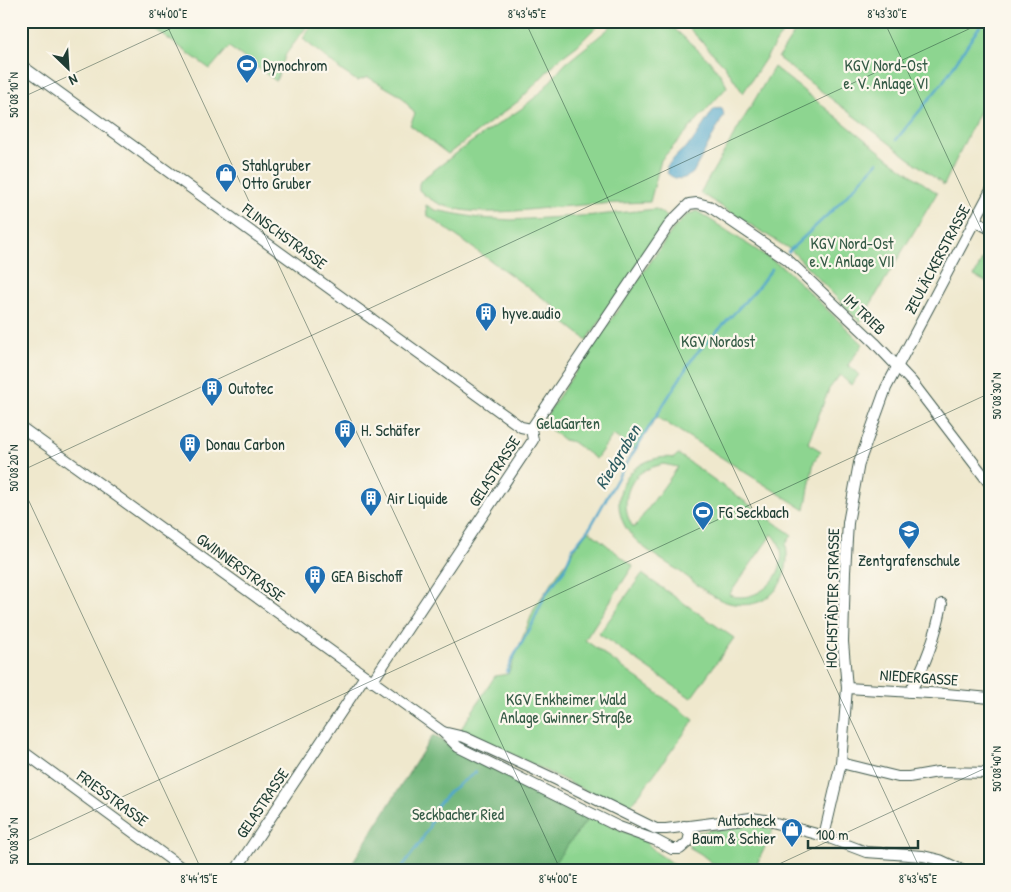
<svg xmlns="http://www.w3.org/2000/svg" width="1011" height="892" viewBox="0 0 1011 892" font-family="'Patrick Hand',sans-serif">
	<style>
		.green { fill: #8dd590; stroke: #568962; fill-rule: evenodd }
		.forest { fill: #72b67a; stroke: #487a57 }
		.water { fill: #4da6cb; stroke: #367280 }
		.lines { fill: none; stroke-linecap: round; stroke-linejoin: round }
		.stream { stroke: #4da6cb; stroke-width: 2.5 }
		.minor-casing { stroke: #3e574b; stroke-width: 12 }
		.minor { stroke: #fff; stroke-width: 10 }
		.ticks { fill: none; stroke: #1f3d34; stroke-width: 1; stroke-opacity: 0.45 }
		.labels { text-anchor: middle; stroke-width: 4.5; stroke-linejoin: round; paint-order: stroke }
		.poi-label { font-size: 16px; fill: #1f3d34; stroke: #fbf7ec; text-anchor: start }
		.park-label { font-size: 16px; fill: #355b46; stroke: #fbf7ec }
		.street-label { font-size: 16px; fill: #1f3d34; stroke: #fbf7ec }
		.water-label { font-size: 18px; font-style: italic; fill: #2d5c61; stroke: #fbf7ec }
		.neatline { fill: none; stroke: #1f3d34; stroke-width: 2 }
		.ticks-label { font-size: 12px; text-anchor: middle; fill: #1f3d34 }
	</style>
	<rect width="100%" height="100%" fill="#fbf7ec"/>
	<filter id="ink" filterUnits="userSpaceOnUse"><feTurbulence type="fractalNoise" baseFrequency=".02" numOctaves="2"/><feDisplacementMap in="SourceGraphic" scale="10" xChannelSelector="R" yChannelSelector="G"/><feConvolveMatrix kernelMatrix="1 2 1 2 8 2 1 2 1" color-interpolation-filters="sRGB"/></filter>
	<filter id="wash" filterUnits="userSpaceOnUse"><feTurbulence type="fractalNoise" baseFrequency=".0096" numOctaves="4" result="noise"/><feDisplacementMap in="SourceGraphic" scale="20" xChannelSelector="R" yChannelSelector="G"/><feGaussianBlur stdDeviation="1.12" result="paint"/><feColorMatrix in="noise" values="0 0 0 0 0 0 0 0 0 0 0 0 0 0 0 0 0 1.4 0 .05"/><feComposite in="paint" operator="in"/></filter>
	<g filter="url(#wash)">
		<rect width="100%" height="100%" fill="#efe8cd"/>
		<!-- green -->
		<g class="green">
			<path d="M144 21H311L286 54 276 81 229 47 210 69Z"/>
			<path d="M314 21H602L578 45 558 60 520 100 448 154 410 125 415 114 401 96 368 77 357 81 342 71 303 39Z"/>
			<path d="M615 21H667C686 42 716 60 727 87L661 160 650 202C620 203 589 204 559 207 517 210 451 223 419 190V184L421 180 470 143 521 109 540 93 565 64 607 30Z"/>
			<path d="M682 21H790L743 93 724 65Z"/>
			<path d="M802 21H990V89L944 185 778 58Z"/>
			<path d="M774 67 888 158 937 193 860 322 791 250 700 193Z"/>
			<path d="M426 205 435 210 478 218 511 220 598 215 656 209 670 219 587 340 550 311 554 306 427 215Z"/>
			<path d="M697 211 784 268 863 344 848 365 859 375 851 385 840 375 829 389 808 443 821 451 814 461 805 510 657 417 635 450 613 435 596 459 573 442 564 440 542 423 559 396 673 229 687 215Z"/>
			<path d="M983 258 990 262V284L974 276Z"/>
			<path d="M678 454 792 535 786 544C792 578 772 610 734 604 714 601 697 584 682 573 656 555 618 538 619 502 619 492 623 482 629 474 641 462 657 455 674 458ZM663 464 678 467 634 528C622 513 624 490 637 476 644 469 653 467 663 464ZM772 534C799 561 764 607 729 595Z"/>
			<path d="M588 530 633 566 585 640 694 720 627 811 461 729 495 676 508 674 535 607Z"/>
			<path d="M642 574 734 638 691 698 599 634Z"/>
			<path d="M434 736 456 749 561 854 590 816 645 841 657 853 684 871H357L376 845Z"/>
			<path d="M755 823 773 830 756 866 763 871H722L701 854 689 847 694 833Z"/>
		</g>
		<!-- forest -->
		<path class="forest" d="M433 735 460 752 590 816 548 871H347Z"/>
		<!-- water -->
		<path class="water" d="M722 108 724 115 693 173C684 180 676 181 667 173V166L679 153 692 142 714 109Z"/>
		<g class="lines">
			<!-- stream -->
			<g class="stream">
				<path d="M896 140 943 82 983 21"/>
				<path d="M788 252 838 205 878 162"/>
				<path d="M507 672 510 663 532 625 545 595 564 570 573 548 591 526 621 472 694 356 754 292 772 269"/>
				<path d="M399 871 420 843 429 827 436 807 450 791 476 772"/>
			</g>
		</g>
	</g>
	<g filter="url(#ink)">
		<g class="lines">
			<!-- minor casing -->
			<g class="minor-casing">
				<g id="minor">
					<path d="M21 65 521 427 531 429"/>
					<path d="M974 220 990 229"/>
					<path d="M21 427 443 732 458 747 619 827 655 840 672 849H680L688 842 690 834 684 826"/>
					<path d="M372 682 533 440 531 429 671 222 689 204 697 203 709 206 787 259 875 343 912 382 990 484"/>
					<path d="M847 688 946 694 990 698"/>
					<path d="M910 692C926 664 936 635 942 604"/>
					<path d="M443 732 464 737 557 780 656 829H666L751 818 765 820 824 836 866 852 923 856 940 860 964 871"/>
					<path d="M21 750 186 871"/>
					<path d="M841 763 898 777H909L938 772 990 773"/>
					<path d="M824 836 841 763 847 688 843 642 845 572 848 523 859 463 886 388 990 192"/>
					<path d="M235 871 365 676"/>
				</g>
			</g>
			<!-- minor -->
			<use href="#minor" class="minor"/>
		</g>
	</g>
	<!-- ticks -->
	<path class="ticks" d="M165 21 561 871M525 21 921 871M884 21 990 248M21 98 187 21M21 471 986 21M21 484 202 871M21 844 990 393M764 871 990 766"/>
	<!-- icons -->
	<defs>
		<g id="stadium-pin" transform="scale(1.125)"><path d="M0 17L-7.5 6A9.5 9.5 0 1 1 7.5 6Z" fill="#1f6fb2" stroke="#fbf7ec"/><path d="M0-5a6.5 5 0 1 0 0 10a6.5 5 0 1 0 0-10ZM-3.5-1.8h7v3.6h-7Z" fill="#fff"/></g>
		<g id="shop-pin" transform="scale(1.125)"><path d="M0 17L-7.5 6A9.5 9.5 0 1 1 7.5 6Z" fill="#1f6fb2" stroke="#fbf7ec"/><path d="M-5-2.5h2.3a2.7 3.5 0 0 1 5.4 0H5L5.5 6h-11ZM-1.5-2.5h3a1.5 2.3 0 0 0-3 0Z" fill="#fff"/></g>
		<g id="building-pin" transform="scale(1.125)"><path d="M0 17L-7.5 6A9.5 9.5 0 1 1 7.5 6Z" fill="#1f6fb2" stroke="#fbf7ec"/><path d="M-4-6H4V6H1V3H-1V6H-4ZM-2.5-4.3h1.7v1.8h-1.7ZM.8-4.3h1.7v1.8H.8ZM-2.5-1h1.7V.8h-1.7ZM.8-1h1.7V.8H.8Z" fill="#fff"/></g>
		<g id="school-pin" transform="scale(1.125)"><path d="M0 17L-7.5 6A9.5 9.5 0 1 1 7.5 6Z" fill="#1f6fb2" stroke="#fbf7ec"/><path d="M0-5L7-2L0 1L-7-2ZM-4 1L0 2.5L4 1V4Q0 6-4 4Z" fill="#fff"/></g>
	</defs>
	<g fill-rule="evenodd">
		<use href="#stadium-pin" x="247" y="65"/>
		<use href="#shop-pin" x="226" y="174"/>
		<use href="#building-pin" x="486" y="313"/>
		<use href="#building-pin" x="212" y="388"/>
		<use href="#building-pin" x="345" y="430"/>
		<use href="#building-pin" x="190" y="444"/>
		<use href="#building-pin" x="371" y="498"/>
		<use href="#stadium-pin" x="703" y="512"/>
		<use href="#school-pin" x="909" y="531"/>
		<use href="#building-pin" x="315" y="576"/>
		<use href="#shop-pin" x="792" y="829"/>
	</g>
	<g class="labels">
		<!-- poi labels -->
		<g class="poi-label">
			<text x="263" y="71">Dynochrom</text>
			<text x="242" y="171">Stahlgruber<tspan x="242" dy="18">Otto Gruber</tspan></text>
			<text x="502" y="319">hyve.audio</text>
			<text x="228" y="394">Outotec</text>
			<text x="361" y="436">H. Schäfer</text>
			<text x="206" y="450">Donau Carbon</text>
			<text x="387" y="504">Air Liquide</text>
			<text x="719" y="518">FG Seckbach</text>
			<text x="909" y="566" text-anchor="middle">Zentgrafenschule</text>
			<text x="331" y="582">GEA Bischoff</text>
			<text x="776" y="826" text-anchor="end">Autocheck<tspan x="776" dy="18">Baum &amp; Schier</tspan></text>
		</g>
		<!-- park labels -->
		<g class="park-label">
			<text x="886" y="71">KGV Nord-Ost<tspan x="886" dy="18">e. V. Anlage VI</tspan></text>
			<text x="852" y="249">KGV Nord-Ost<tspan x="852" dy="18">e.V. Anlage VII</tspan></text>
			<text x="718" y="347">KGV Nordost</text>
			<text x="568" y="429">GelaGarten</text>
			<text x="566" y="705">KGV Enkheimer Wald<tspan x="566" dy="18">Anlage Gwinner Straße</tspan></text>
			<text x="458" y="820">Seckbacher Ried</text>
		</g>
		<!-- street labels -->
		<g class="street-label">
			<text transform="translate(285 236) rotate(36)" y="6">FLINSCHSTRASSE</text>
			<text transform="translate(937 259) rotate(-62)" y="6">ZEULÄCKERSTRASSE</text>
			<text transform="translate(865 314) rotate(44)" y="6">IM TRIEB</text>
			<text transform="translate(494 471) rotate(-57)" y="6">GELASTRASSE</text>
			<text transform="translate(241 567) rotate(36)" y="6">GWINNERSTRASSE</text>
			<text transform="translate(832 598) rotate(-89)" y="6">HOCHSTÄDTER STRASSE</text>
			<text transform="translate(919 677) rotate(4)" y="6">NIEDERGASSE</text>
			<text transform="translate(113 798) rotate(36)" y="6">FRIESSTRASSE</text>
			<text transform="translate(262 803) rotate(-56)" y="6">GELASTRASSE</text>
		</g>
		<!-- water labels -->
		<g class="water-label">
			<text transform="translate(618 457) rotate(-59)" y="6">Riedgraben</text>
		</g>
	</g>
	<!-- margin -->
	<rect width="1011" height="892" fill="none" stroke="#fbf7ec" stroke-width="55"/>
	<!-- north arrow -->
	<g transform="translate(68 68) rotate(155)" stroke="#fbf7ec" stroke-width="4" paint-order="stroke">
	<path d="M0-4L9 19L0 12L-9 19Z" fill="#1f3d34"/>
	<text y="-8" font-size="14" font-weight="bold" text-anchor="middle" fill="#1f3d34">N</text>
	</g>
	<!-- scale -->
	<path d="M808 840v8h110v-8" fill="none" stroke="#1f3d34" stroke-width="2.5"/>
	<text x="816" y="840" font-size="15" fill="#1f3d34" stroke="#fbf7ec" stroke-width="4" paint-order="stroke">100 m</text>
	<rect x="28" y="28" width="956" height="836" class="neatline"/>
	<g class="ticks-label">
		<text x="168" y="18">8°44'00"E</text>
		<text x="527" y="18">8°43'45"E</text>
		<text x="887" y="18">8°43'30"E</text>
		<text transform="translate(14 95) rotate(-90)" y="4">50°08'10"N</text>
		<text transform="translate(997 396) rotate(-90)" y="4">50°08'30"N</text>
		<text transform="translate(14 468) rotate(-90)" y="4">50°08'20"N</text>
		<text transform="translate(997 769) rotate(-90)" y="4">50°08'40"N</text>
		<text transform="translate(14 841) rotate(-90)" y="4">50°08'30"N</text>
		<text x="199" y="883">8°44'15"E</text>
		<text x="558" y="883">8°44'00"E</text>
		<text x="918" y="883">8°43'45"E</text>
	</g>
</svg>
